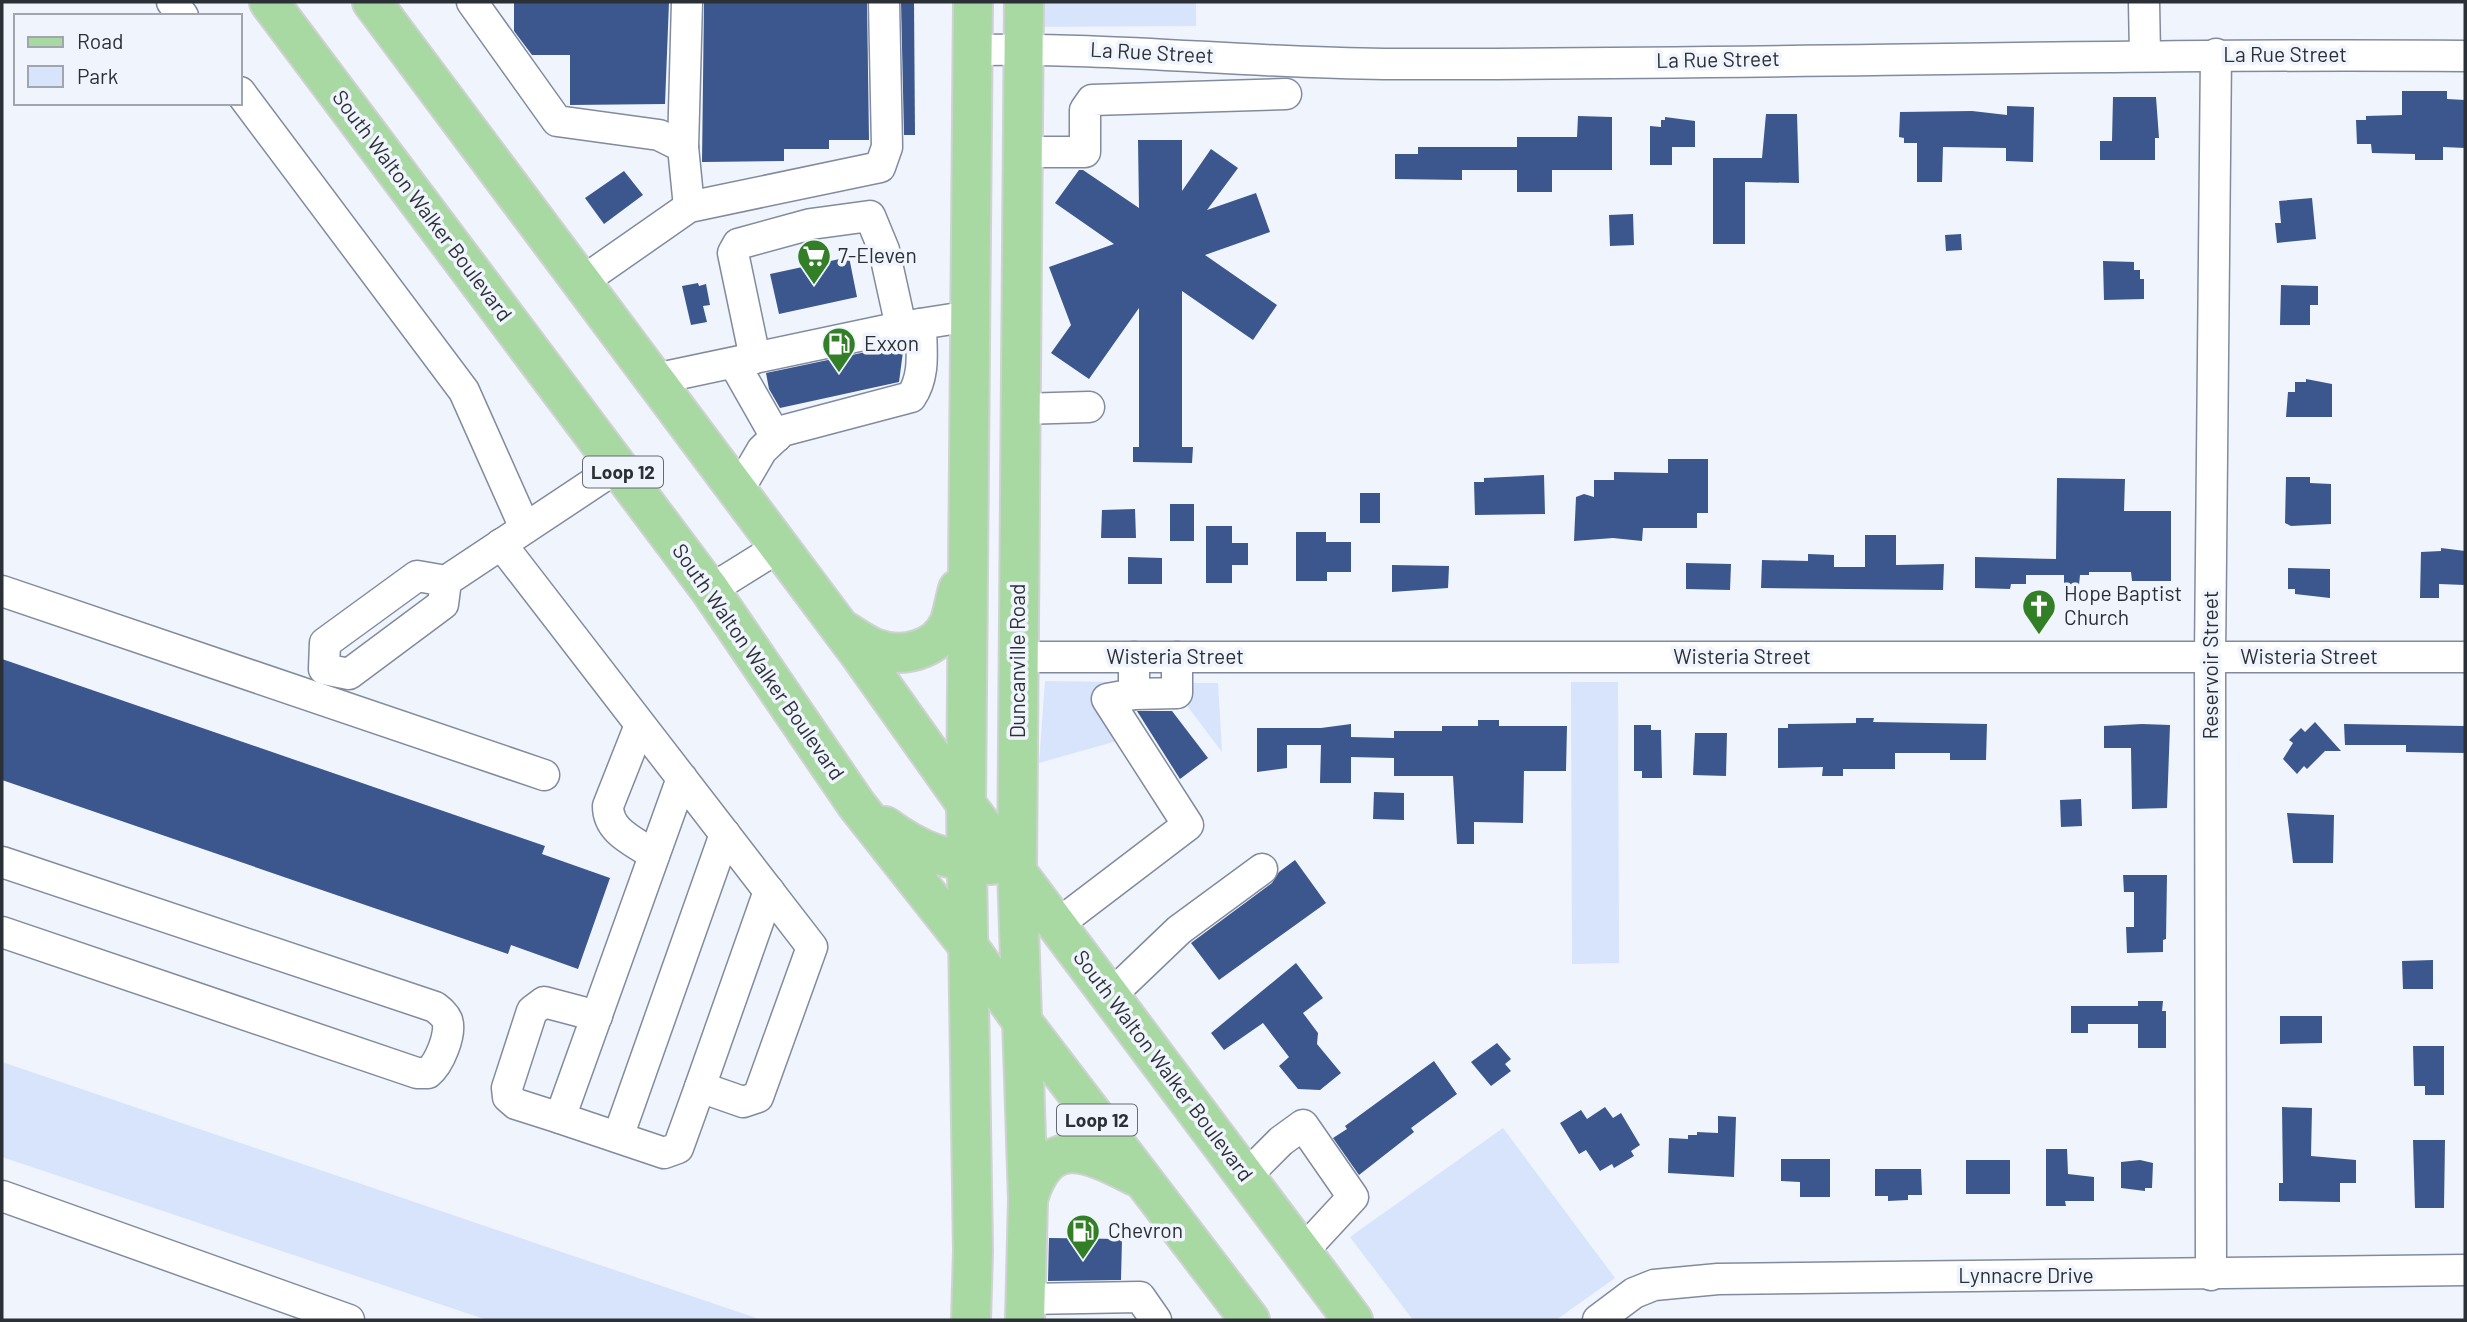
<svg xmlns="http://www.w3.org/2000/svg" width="2467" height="1322" viewBox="0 0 2467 1322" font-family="Barlow,sans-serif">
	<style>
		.green { fill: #d7e4fc }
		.building { fill: #3b578d }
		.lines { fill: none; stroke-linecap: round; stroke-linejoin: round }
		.minor-casing { stroke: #828b9d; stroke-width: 33 }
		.major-casing { stroke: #d0d1d3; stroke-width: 42 }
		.minor { stroke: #fff; stroke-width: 30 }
		.major { stroke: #a9d9a3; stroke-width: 38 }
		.labels { text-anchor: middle; stroke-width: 7; stroke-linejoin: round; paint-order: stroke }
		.shield { fill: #f0f4fc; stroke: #666a71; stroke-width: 2 }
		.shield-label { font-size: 19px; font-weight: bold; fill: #2b2f36 }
		.street-label { font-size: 21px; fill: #2b2f36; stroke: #f0f4fc }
		.poi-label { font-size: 21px; fill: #2b2f36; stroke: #f0f4fc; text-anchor: start }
	</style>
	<rect width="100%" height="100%" fill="#f0f4fc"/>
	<!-- green -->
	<g class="green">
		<path d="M1009 2H1196V26L1009 27Z"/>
		<path d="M1045 681 1114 682 1138 735 1039 763Z"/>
		<path d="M1571 682H1618L1619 963 1572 964Z"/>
		<path d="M1170 683H1218L1222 752Z"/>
		<path d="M2 1062 762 1320H487L2 1157Z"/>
		<path d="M1503 1128 1615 1278 1556 1320H1413L1350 1237Z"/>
	</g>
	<!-- building -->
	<g class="building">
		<path d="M514 2H669L665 104 570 105V55H532L514 31Z"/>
		<path d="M704 2H867L869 140H829V149H784V161L702 162Z"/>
		<path d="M901 2H914L915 135H904Z"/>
		<path d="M2402 91H2447V99L2465 100V148L2443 147V160H2415V154L2372 153 2371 144H2357L2356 120H2366V116L2402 115Z"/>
		<path d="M2113 97H2156L2159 138H2155V160H2100V141H2112Z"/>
		<path d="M2007 106 2034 107 2033 162 2006 161V148L1943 147 1942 182H1917V143H1904V138L1899 137 1900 112 1972 111 2007 115Z"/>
		<path d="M1766 114H1797L1799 183 1745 182V244H1713V158H1762Z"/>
		<path d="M1578 116 1612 117V170H1552V192H1517V170H1462V180L1395 179V154H1418V147H1517V137H1577Z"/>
		<path d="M1665 117 1695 121V147H1672V165H1650V126L1661 127V120H1665Z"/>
		<path d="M1138 140H1182V191L1211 149 1238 168 1207 210 1256 193 1270 232 1205 255 1277 305 1253 340 1182 291V447H1193L1192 463 1133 462V447H1139V308L1089 379 1051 353 1071 325 1049 267 1114 244 1055 203 1079 170H1083L1139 208Z"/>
		<path d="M624 171 643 195 604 224 585 198Z"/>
		<path d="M2312 198 2316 239 2277 243 2275 223H2281L2279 201Z"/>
		<path d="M1633 214 1634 245 1610 246 1609 215Z"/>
		<path d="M1961 234 1962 250 1946 251 1945 235Z"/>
		<path d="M849 257 857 297 779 314 770 274Z"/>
		<path d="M2103 261 2134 262V270H2140V279H2144V299L2104 300Z"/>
		<path d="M698 283 699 286 706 284 710 305 703 306 707 322 691 325 682 286Z"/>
		<path d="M2281 285 2318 286V305H2310V325H2280Z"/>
		<path d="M904 344 899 382 780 408 769 389 766 373Z"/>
		<path d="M2306 379 2332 384V417H2286L2288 392H2295V382H2306Z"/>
		<path d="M1668 459H1708V513H1697V528H1643L1642 541 1613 538 1574 541 1576 497 1584 494 1594 497V480H1614V472L1668 473Z"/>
		<path d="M1544 475 1545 514 1475 515 1474 482H1484V478Z"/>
		<path d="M2286 477H2310V483L2331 484V524L2291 526 2285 523Z"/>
		<path d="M2057 478 2125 479 2124 511H2171V581H2132L2131 572H2089V575H2080L2079 585 2064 584V575H2026V584H2011L2010 589 1975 588V557L2056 559Z"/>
		<rect x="1360" y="493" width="20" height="30"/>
		<rect x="1170" y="504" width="24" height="37"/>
		<path d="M1135 509 1136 538H1101L1102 510Z"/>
		<path d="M1206 526H1232V543H1248V565H1232V583H1206Z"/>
		<path d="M1296 532H1326V542H1351V572H1327V581H1296Z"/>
		<path d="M1865 535H1896V565L1944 564 1943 590 1761 588 1762 560 1808 561V554L1834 555V567H1865Z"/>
		<path d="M2441 548 2465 551V585L2439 584V598H2420L2421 552 2441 551Z"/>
		<path d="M1128 557 1162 558V584H1128Z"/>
		<path d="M1686 563 1731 564 1730 590 1686 589Z"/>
		<path d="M1392 565 1449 566 1448 588 1392 592Z"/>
		<path d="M2288 568 2330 569V598L2295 594V589H2288Z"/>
		<path d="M2 659 545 846 542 854 610 878 578 969 511 945 508 954 2 780Z"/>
		<path d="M1137 711H1172L1208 758 1180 779Z"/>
		<path d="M1856 718H1874L1873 722 1987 724 1986 760H1950V753H1895V769H1843V776H1822L1823 767 1778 768V728H1788V724L1856 723Z"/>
		<path d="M1478 720H1499V726H1567L1566 771H1524L1523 823 1474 822V844H1457L1453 776H1394V758L1351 757V783H1320L1321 745H1287V768L1257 772V728H1321L1351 724V737L1394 738V731H1442V726H1478Z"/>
		<path d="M2315 722 2341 751H2325L2307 769 2304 766 2297 774 2283 759 2293 743 2289 740 2301 728 2305 732Z"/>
		<path d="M2142 724 2170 725 2167 808 2132 809 2131 748H2104V726Z"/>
		<path d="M2344 724 2465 726V753L2406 752V745H2345Z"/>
		<path d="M1634 725H1651V730H1661L1662 778H1642V771H1634Z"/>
		<path d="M1695 733H1727L1726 776 1693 775Z"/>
		<path d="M1374 792 1404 793V820L1373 819Z"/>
		<path d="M2081 799 2082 826 2061 827 2060 800Z"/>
		<path d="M2287 813 2334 815 2333 863H2293Z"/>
		<path d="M1295 860 1326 903 1219 980 1191 943 1272 883 1279 872Z"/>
		<path d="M2123 875H2167L2166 939 2163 940V952L2127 953 2126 927H2134V892H2124Z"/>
		<path d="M2433 960V989H2403L2402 961Z"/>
		<path d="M1296 963 1323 998 1303 1013 1318 1033 1317 1044 1341 1073 1320 1090 1298 1089 1279 1066 1289 1057 1263 1023 1224 1050 1211 1033Z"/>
		<path d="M2138 1001H2163L2162 1011H2166V1048H2138V1024H2088V1033H2071V1006H2138Z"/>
		<path d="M2280 1016H2322V1043L2280 1044Z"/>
		<path d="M1497 1043 1511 1059 1505 1064 1511 1071 1491 1086 1471 1062Z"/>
		<path d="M2413 1046H2444V1095H2425V1086H2414Z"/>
		<path d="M1434 1061 1457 1094 1411 1128 1414 1132 1359 1175 1333 1138 1347 1129 1345 1126Z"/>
		<path d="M1605 1107 1613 1118 1621 1113 1640 1145 1631 1151 1634 1156 1614 1168 1612 1164 1600 1171 1586 1150 1579 1154 1560 1123 1581 1110 1587 1119Z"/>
		<path d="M2282 1107 2312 1108 2311 1156 2356 1160V1183H2340V1202L2279 1201V1183H2283Z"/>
		<path d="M1718 1116 1736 1117 1734 1177 1668 1173 1669 1138 1688 1139V1135H1697V1132L1718 1133Z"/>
		<path d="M2413 1140H2445L2444 1208H2415Z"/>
		<path d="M2046 1149H2067L2068 1174 2094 1177V1201H2065L2066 1206H2046Z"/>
		<path d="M1781 1159H1830V1197H1800V1182L1781 1181Z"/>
		<rect x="1966" y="1160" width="44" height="34"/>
		<path d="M2140 1160 2153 1163 2152 1188H2145V1191L2121 1188V1162Z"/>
		<path d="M1875 1169H1921L1922 1195H1908V1200L1888 1201V1196H1875Z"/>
		<path d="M1049 1238 1122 1239 1121 1280 1048 1281Z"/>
	</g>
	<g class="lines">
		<!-- minor casing -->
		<g class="minor-casing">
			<g id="minor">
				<path d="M172 2 183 16"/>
				<path d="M472 2 557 121 659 135 683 147 689 207"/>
				<path d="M2144 2 2145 55"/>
				<path d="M972 50C1109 47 1247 63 1384 64 1745 65 2105 53 2465 56"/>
				<path d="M240 92 464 391 525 528"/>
				<path d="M683 147 687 2"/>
				<path d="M1024 152H1085V110L1092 100 1286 94"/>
				<path d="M583 281 689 207 880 167 887 147 884 2"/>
				<path d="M755 358 733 253 738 244 811 224 870 216 884 250 901 327"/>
				<path d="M734 363 776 437"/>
				<path d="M655 379 901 327 971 316"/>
				<path d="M1020 409 1089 407"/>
				<path d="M738 491 762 450 782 431 911 397C926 375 921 349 921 324"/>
				<path d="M501 544 812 947 758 1097 743 1102 700 1087 678 1148 664 1153 560 1118 682 778"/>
				<path d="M446 581 443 604 349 674 324 669 325 643 417 576 446 581 619 466"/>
				<path d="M710 590 779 547"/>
				<path d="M2 591 544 775"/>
				<path d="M1018 657H2465"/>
				<path d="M1134 694 1177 693V657"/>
				<path d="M640 725 608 806C608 832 634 841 654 855"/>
				<path d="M2 862 435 1007C440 1011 445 1015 447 1020 452 1034 439 1064 428 1073H417L2 932"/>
				<path d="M1058 924 1188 825 1107 699 1134 694V657"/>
				<path d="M1110 996 1179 930 1262 869"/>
				<path d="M700 1087 769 891"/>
				<path d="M560 1118 516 1104 508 1097 507 1088 532 1011 544 1002 597 1016"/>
				<path d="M618 1137 725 834"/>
				<path d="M1245 1177 1281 1141 1303 1125 1353 1197 1302 1252"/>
				<path d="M2 1196 349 1320"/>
				<path d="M2211 1275 2210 657 2216 54"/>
				<path d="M1026 1299 1140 1297 1156 1320"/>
				<path d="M1598 1320 1634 1293 1654 1285 1718 1279 2465 1270"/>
			</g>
		</g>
		<!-- major casing -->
		<g class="major-casing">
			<g id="major">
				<path d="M269 2 710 590 856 804 969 947 1021 1020 1250 1320"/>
				<path d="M372 2 861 656 966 804 1353 1320"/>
				<path d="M1024 2 1017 868 1028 1199 1025 1320"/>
				<path d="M845 631C854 637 864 644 874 648 901 659 938 651 950 621 953 611 955 600 958 589"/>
				<path d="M885 826C921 853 947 860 991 865"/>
				<path d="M1028 1199C1048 1133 1086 1151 1135 1176"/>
				<path d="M971 1320 973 1251 966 804 973 2"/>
			</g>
		</g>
		<!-- minor -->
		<use href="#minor" class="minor"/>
		<!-- major -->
		<use href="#major" class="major"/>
	</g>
	<!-- icons -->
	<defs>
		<g id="supermarket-pin" transform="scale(1.75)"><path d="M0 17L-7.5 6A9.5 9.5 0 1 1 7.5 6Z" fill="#337f28" stroke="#f0f4fc"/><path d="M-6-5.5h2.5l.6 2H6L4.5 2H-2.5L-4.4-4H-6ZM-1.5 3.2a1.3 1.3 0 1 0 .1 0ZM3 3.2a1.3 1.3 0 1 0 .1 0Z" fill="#fff"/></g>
		<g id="fuel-pin" transform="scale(1.75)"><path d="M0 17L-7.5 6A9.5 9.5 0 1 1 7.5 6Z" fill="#337f28" stroke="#f0f4fc"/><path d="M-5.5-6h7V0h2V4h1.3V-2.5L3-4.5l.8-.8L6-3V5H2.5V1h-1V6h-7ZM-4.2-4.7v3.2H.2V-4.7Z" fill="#fff"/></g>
		<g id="church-pin" transform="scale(1.75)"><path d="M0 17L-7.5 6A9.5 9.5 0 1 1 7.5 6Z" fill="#337f28" stroke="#f0f4fc"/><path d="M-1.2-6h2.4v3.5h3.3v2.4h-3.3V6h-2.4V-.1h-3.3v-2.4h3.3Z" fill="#fff"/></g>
	</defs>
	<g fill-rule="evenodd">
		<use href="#supermarket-pin" x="814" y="256"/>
		<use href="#fuel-pin" x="839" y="344"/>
		<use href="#church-pin" x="2039" y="606"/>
		<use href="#fuel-pin" x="1083" y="1231"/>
	</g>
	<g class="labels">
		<!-- shield labels -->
		<g class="shield">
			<rect x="583" y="456.5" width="80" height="31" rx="5"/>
			<rect x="1057" y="1104.5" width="80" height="31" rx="5"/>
		</g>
		<g class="shield-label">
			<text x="623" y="479">Loop 12</text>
			<text x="1097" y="1127">Loop 12</text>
		</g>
		<!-- street labels -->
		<g class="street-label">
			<text transform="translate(1152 53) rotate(3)" y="7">La Rue Street</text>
			<text x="2285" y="62">La Rue Street</text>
			<text transform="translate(1718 60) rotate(-1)" y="7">La Rue Street</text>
			<text transform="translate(422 206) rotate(53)" y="7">South Walton Walker Boulevard</text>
			<text x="1175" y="664">Wisteria Street</text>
			<text x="1742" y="664">Wisteria Street</text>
			<text x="2309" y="664">Wisteria Street</text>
			<text transform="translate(1018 661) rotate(-90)" y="7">Duncanville Road</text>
			<text transform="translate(758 662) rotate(55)" y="7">South Walton Walker Boulevard</text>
			<text transform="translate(2211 665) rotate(-90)" y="7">Reservoir Street</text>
			<text transform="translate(1163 1066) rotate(53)" y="7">South Walton Walker Boulevard</text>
			<text x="2026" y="1283">Lynnacre Drive</text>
		</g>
		<!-- poi labels -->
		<g class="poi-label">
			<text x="838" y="263">7-Eleven</text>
			<text x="864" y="351">Exxon</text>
			<text x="2064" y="601">Hope Baptist<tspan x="2064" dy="24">Church</tspan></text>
			<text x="1108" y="1238">Chevron</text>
		</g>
	</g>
	<!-- border -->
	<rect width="2467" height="1322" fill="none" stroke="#2b2f36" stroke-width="7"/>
	<!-- legend -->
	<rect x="14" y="14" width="228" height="91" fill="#f0f4fc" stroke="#a1a5ad" stroke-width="2"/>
	<rect x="28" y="37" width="35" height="10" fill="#a9d9a3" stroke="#a1a5ad" stroke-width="2"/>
	<text x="77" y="49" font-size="21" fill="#2b2f36">Road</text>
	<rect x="28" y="66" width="35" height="21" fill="#d7e4fc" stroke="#a1a5ad" stroke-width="2"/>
	<text x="77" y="84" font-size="21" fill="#2b2f36">Park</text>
</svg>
